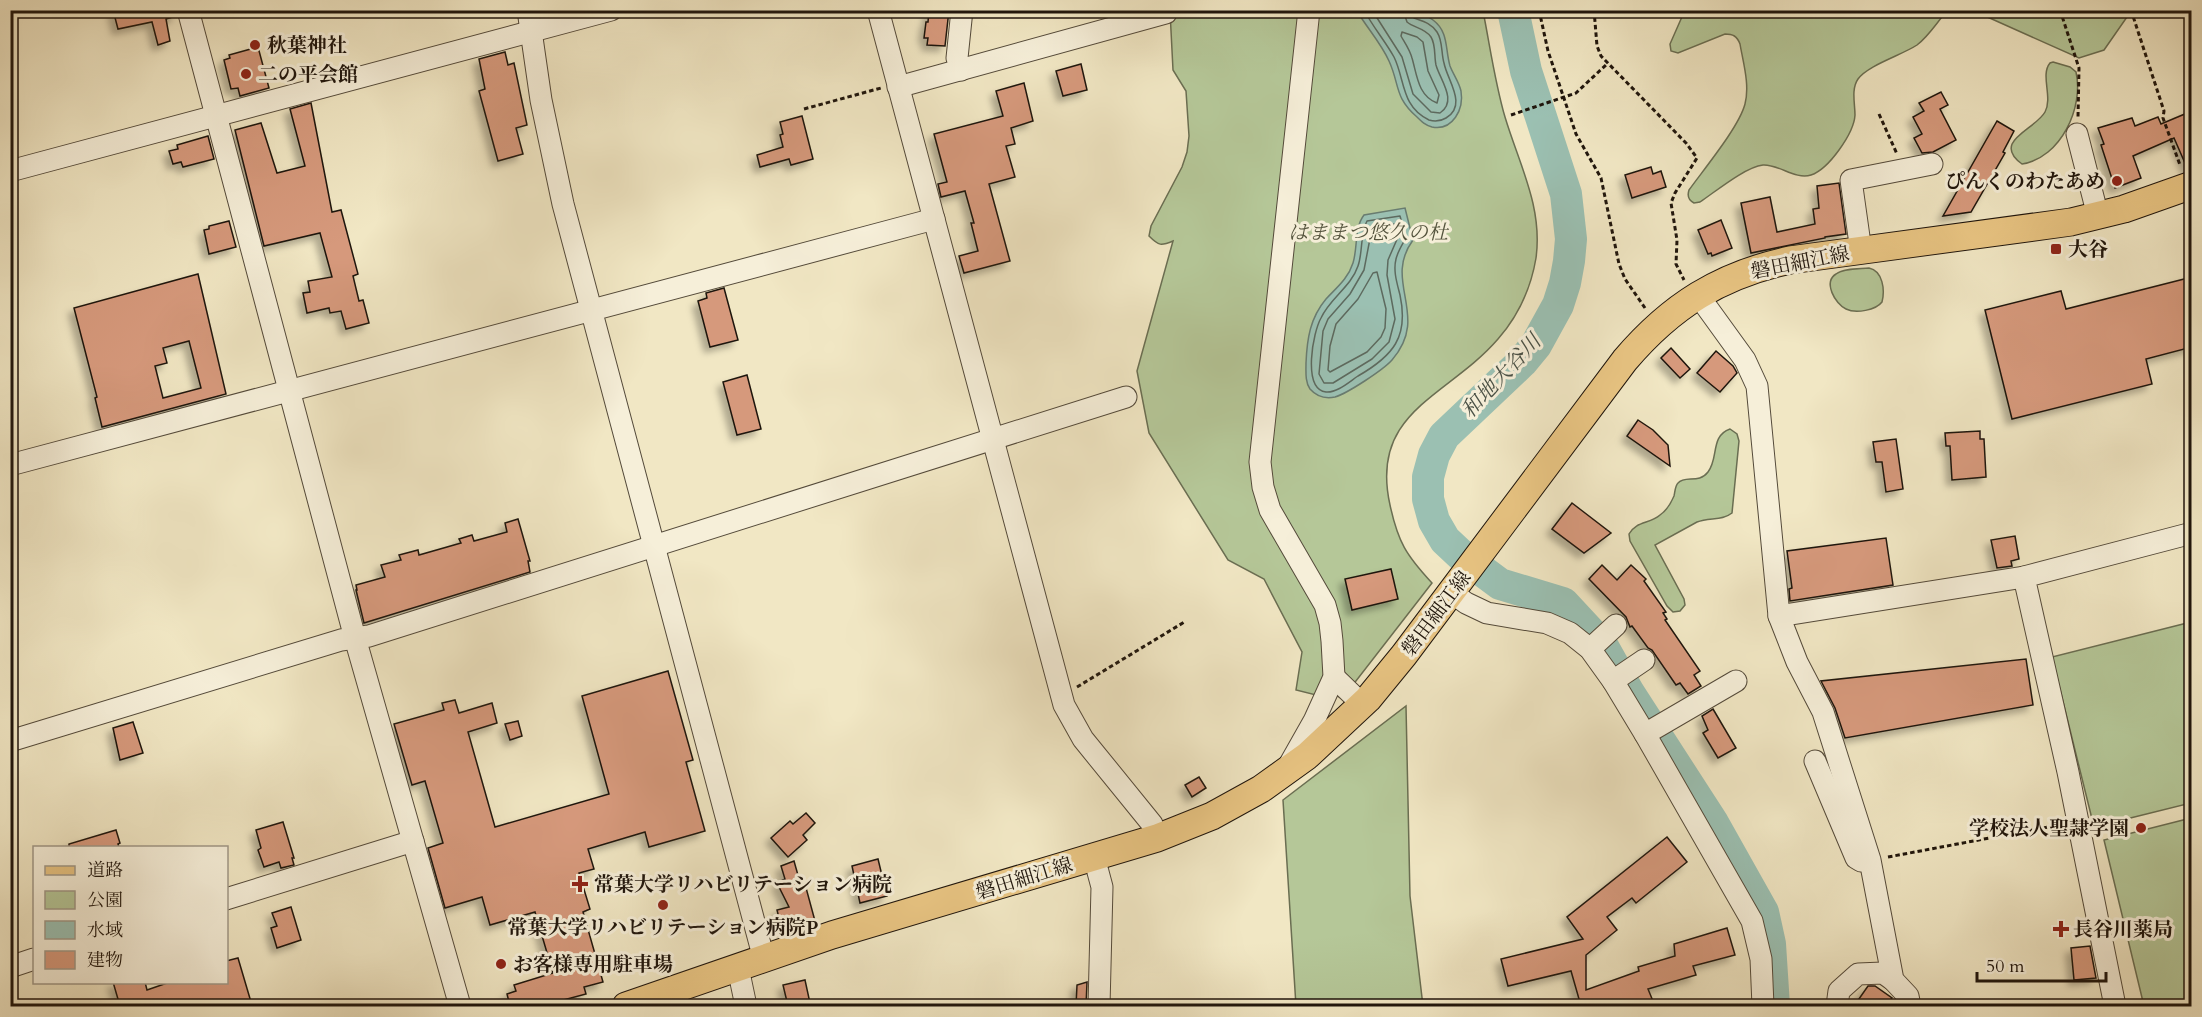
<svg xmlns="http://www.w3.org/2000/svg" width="2202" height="1017" viewBox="0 0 2202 1017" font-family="Cardo,'Noto Serif JP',serif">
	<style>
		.green { fill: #b5c798; stroke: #6a6e52; stroke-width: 1.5 }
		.water { fill: #9bc0b2; stroke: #697c70; stroke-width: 1.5 }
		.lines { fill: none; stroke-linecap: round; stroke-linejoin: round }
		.shore { stroke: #5d6a5f; stroke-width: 1.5 }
		.river { stroke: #9bc0b2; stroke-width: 32 }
		.building { fill: #d6997c; stroke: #1f150c; stroke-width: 1.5; fill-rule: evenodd; filter: url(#shadow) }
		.minor-casing { stroke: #544a3a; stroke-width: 23 }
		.major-casing { stroke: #1f150c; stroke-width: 29 }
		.path { stroke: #1f150c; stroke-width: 3; stroke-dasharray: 4.5 3; stroke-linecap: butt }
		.minor { stroke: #f6efd9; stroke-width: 21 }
		.major { stroke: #e8c482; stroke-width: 27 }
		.poi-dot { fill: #8f2418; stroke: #f6efd9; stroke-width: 2 }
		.labels { text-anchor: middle; stroke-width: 6; stroke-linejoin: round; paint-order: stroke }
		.poi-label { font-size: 20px; font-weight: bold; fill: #1f150c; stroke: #f6efd9; text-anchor: start }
		.park-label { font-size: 20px; font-style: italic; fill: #54533d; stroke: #f6efd9 }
		.street-label { font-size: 20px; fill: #1f150c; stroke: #f6efd9 }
		.water-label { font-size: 21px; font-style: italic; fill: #4a5146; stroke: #f6efd9 }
	</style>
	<defs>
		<filter id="shadow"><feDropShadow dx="-5.5" dy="5.5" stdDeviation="3" flood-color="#0004"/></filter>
	</defs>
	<rect width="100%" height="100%" fill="#f1e7c4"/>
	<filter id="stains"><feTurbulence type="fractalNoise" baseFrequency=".00333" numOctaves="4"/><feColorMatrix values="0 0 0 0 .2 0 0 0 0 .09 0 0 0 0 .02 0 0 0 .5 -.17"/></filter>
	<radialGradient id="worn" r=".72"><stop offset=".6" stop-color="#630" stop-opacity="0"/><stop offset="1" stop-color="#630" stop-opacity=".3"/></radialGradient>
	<!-- green -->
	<g class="green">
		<path d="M1685 10H1947V11C1937 22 1929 36 1917 45 1902 55 1868 65 1858 79 1851 89 1855 104 1855 115 1854 133 1829 169 1811 175 1795 180 1779 164 1763 165 1745 167 1715 192 1700 202L1694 203C1688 200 1687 196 1689 190 1704 169 1739 127 1745 104 1750 85 1743 62 1740 44 1737 36 1733 34 1725 34L1678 53 1671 51 1670 44Z"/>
		<path d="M2127 10V17L2104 50 2079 58 1974 11H2064L2071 17 2093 11Z"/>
		<path d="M1170 11H1483C1490 46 1495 83 1505 117 1519 164 1543 207 1536 258 1531 288 1518 316 1498 339 1448 397 1369 411 1390 505 1398 542 1406 555 1432 583L1342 699 1333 693 1328 698 1296 690 1302 652 1264 579 1228 560 1149 433 1137 371 1173 241C1161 246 1159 246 1149 236L1151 226 1182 167 1187 152 1189 136 1186 91 1173 70Z"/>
		<path d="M2053 62 2070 67 2076 72C2084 107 2061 158 2022 164 1991 141 2035 130 2045 112 2053 97 2040 75 2050 63Z"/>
		<path d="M1869 268C1883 271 1885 290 1882 302 1876 310 1856 314 1846 309 1835 304 1823 282 1836 274 1844 268 1859 269 1869 268Z"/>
		<path d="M1730 429 1737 434 1739 441 1732 513C1722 521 1709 517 1697 522L1655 545 1684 599 1685 605 1680 611 1673 612 1667 606 1630 541 1629 534C1636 521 1650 524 1660 515 1666 511 1671 503 1674 496 1675 492 1675 486 1678 483 1685 475 1699 484 1708 472 1719 458 1710 436 1730 429Z"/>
		<path d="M2191 622V803L2094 827 2052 657Z"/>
		<path d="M1406 706 1410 896 1423 1006H1296L1283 800Z"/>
		<path d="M2191 818V999L2160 1006H2144L2104 840Z"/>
	</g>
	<!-- water -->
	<g class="water">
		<path d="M1357 11C1380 10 1413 5 1433 20 1449 32 1445 49 1450 66 1453 74 1459 82 1461 91 1464 109 1453 131 1432 127 1425 125 1422 122 1417 117 1394 97 1400 85 1389 61 1381 43 1367 28 1357 11Z"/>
		<path d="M1405 208 1413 240C1382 282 1431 315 1392 360 1383 370 1348 393 1335 397 1325 399 1317 397 1310 389 1305 382 1306 372 1306 363 1307 339 1310 318 1326 299 1336 288 1348 279 1353 263 1358 247 1354 228 1364 215Z"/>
	</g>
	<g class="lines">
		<!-- shore -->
		<g class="shore">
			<path d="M1364 10C1373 27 1385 41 1394 57 1405 79 1401 107 1429 120 1435 122 1441 121 1446 118 1468 105 1447 80 1444 63 1441 53 1443 41 1437 32 1431 23 1422 21 1414 18L1411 10"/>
			<path d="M1372 10 1402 57 1413 94 1431 112 1440 113C1458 101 1440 80 1436 65 1434 56 1436 45 1431 37 1425 28 1414 28 1407 22L1403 10"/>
			<path d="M1402 32 1417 37 1423 42 1428 71 1439 95 1437 103C1418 96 1417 75 1412 58 1410 50 1405 43 1401 36Z"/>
			<path d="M1400 216 1406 238C1402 245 1398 251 1396 259 1393 271 1397 283 1400 295 1409 337 1393 356 1358 376 1349 382 1337 393 1326 392 1302 389 1313 332 1321 318 1330 298 1351 287 1358 266 1363 252 1360 234 1367 221Z"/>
			<path d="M1394 224 1398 237 1388 260 1387 275 1395 319 1389 342 1372 359 1333 383H1324L1319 374 1323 331 1328 319 1350 294 1364 270 1372 228Z"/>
			<path d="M1377 272 1386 309 1385 328 1381 337 1367 352 1330 372 1328 370 1330 346 1336 324 1358 299 1373 273Z"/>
		</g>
		<!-- river -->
		<path class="river" d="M1513 10 1526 71 1566 194 1571 239 1569 261 1565 283 1558 305 1536 345 1522 362 1444 436 1434 455 1428 477V499L1434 521 1445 540 1461 555 1500 584 1563 603 1602 645 1629 693 1713 823 1763 912 1770 944 1774 1006"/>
	</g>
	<!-- building -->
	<g class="building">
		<path d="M113 10H176V16L166 19 170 41 158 45 152 22 118 29Z"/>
		<path d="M929 10H949L945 46 927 45 928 38H924L926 22H928Z"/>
		<path d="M258 47 269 88 240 96 238 88 231 89 224 60 230 58 229 55Z"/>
		<path d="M505 52 508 65 514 63 527 125 516 128 523 154 498 161 479 91 485 89 479 59Z"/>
		<path d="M1081 64 1087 90 1063 96 1056 71Z"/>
		<path d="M1024 83 1033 121 1011 128 1015 144 1006 146 1015 177 989 184 1010 261 964 273 959 256 978 251 971 223H974L965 191 941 197 938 184 947 182 934 134 1003 116 996 91Z"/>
		<path d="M1941 92 1948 105 1940 109 1956 140 1933 152 1922 153 1914 138 1922 134 1913 117 1924 111 1919 103Z"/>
		<path d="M311 103 332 212 341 210 358 274 353 276 359 301 363 300 369 323 346 329 341 311 330 313 329 308 307 313 303 293 310 292 308 281 332 277 320 233 264 246 235 130 261 123 277 173 305 166 290 109Z"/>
		<path d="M2192 111V170H2188L2174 138 2133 156 2141 178 2115 188 2101 145 2104 144 2098 128 2132 118 2135 126 2158 117 2161 124Z"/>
		<path d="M802 116 813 159 791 165 789 159 760 167 757 155 783 147 780 135 783 134 780 122Z"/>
		<path d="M1997 121 2014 131 2003 152 2005 153 1971 212 1943 216Z"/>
		<path d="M208 136 214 159 183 167 181 162 173 164 169 151 178 149 177 145Z"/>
		<path d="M1651 167 1653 174 1661 171 1666 187 1632 198 1625 175Z"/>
		<path d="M1839 183 1846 234 1825 237V238L1751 253 1741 203 1770 197 1777 232 1815 224 1813 209 1819 208 1817 186Z"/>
		<path d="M1721 220 1732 248 1712 256 1711 253 1708 254 1698 230Z"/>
		<path d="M229 221 236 247 209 254 204 230 209 229V226Z"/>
		<path d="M198 274 226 394 102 427 95 398 97 397 74 308ZM189 341 201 388 163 398 155 366 167 363 163 348Z"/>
		<path d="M2192 277V347L2146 359 2152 384 2012 419 1985 310 2061 291 2066 309Z"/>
		<path d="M724 288 738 340 710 347 698 301 707 298 706 293Z"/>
		<path d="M1671 348 1690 369 1680 378 1661 358Z"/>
		<path d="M1716 351 1733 366 1737 373 1720 392 1697 373Z"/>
		<path d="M747 375 761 429 737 435 723 382Z"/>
		<path d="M1638 420 1653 430 1668 445 1670 466 1627 436Z"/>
		<path d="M1980 431V439H1984L1986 477 1952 480 1950 446H1946L1945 433Z"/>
		<path d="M1896 439 1903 489 1886 492 1882 462H1876L1873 442Z"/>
		<path d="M1572 503 1611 533 1584 553 1552 529Z"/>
		<path d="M518 519 530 561H528L530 572 364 623 356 590H357L356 585 385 577 381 565 401 560 399 555 418 550 419 555 461 543 459 539 472 535 474 541 507 532 505 523Z"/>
		<path d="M2015 536 2019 559 2011 561 2012 566 1997 568 1991 540Z"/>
		<path d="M1886 538 1893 585 1790 601 1789 589 1792 588 1787 551Z"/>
		<path d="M1602 565 1617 580 1631 565 1646 579 1644 581 1666 612 1663 613 1667 619 1665 620 1700 671 1694 675 1701 686 1688 694 1680 683 1676 685 1652 650 1648 648 1632 626 1630 627 1626 617 1589 579Z"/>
		<path d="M1391 569 1398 599 1352 610 1345 579Z"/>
		<path d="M2026 659 2033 705 1845 738 1835 708 1821 681Z"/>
		<path d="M668 671 693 760 686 762 705 831 649 847 645 832 588 849 594 869 579 873 590 909 583 912 603 982 584 987 586 994 552 1003 553 1006H510L507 994 516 991 514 985 553 973 535 912 490 925 482 897 445 908 428 848 443 843 425 781 412 785 394 724 444 710 442 703 455 700 459 713 492 703 497 723 468 732 495 827 609 794 582 696Z"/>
		<path d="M1713 709 1736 748 1718 758 1703 733 1708 730 1702 716Z"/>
		<path d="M518 721 522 736 510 740 505 724Z"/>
		<path d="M133 722 143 753 120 760 113 728Z"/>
		<path d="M1199 777 1206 788 1192 797 1185 785Z"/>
		<path d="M806 813 815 823 803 835 807 840 788 857 771 838 790 821 793 824Z"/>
		<path d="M283 822 294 858H292L294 865 281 868 279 862 264 867 258 850 261 848 256 830Z"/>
		<path d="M116 830 120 843 118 844 119 848H69V844Z"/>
		<path d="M1667 837 1687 862 1636 903 1632 898 1607 917 1617 930 1586 955V990L1639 971 1638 967 1675 956 1674 944 1727 928 1735 955 1693 966 1696 975 1648 989 1655 1006H1581L1571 971 1508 986 1501 959 1583 939 1567 917Z"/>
		<path d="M878 859 887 896 860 903 852 866Z"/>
		<path d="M794 861 801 886 805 884 815 921 782 930 777 910 789 907 777 883 785 879 781 866Z"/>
		<path d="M291 907 301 940 277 948 271 928 277 926 272 913Z"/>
		<path d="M2090 946 2096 978 2074 980 2071 948Z"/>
		<path d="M238 958 251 1002 235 1006H120L113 982H145L147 990 170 982H226V961Z"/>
		<path d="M805 980 810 1003 788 1006 783 985Z"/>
		<path d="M1087 982 1086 1006H1076L1077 985Z"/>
		<path d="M1868 986H1875L1892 998 1886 1006H1854Z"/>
	</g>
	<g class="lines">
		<!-- minor casing -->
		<g class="minor-casing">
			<g id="minor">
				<path d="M188 10 355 638 460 1006"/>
				<path d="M528 10 541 100 563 204 764 959"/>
				<path d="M878 10 1064 705 1083 739 1152 824 1157 838"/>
				<path d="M961 70 957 58 962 10"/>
				<path d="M898 87 1166 13"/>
				<path d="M2077 134 2098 216"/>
				<path d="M10 171 611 10"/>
				<path d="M1861 251 1851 180 1932 164"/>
				<path d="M1698 295 1745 360 1757 386 1779 616 1797 662 1823 712 1870 860 1893 980 1908 996 1910 1006"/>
				<path d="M10 465 934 219"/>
				<path d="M1451 592 1466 603 1487 613 1547 623 1570 633 1590 649 1613 681 1645 734 1752 921 1761 959 1763 1006"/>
				<path d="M1779 616 2024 577"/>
				<path d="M1590 649 1616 625"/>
				<path d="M1334 677 1363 705"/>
				<path d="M1613 681 1644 660"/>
				<path d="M1645 734 1736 681"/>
				<path d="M10 741 341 640 369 636 1126 397"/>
				<path d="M1815 761 1856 858 1861 861"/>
				<path d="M1288 767 1314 721 1334 677 1332 641 1330 623 1325 605 1270 510 1263 487 1260 462 1309 10"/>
				<path d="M1094 857 1102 887 1099 1006"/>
				<path d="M226 899 413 841"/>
				<path d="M10 967 34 959"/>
				<path d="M738 968 746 1006"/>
				<path d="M1837 1006 1839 991 1858 974 1883 973 1893 980"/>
				<path d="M2115 1006 2068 772 2024 577 2192 533"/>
			</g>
		</g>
		<!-- major casing -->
		<g class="major-casing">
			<path id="major" d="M626 1006 832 935 1157 838 1212 816 1261 789 1307 756 1368 699 1404 655 1625 360C1671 306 1720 275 1790 260L2071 222 2124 209 2192 185"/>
		</g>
		<!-- path -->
		<g class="path">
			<path d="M1539 10 1548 51 1576 134 1601 178 1619 264 1625 279 1645 308"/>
			<path d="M1594 10 1597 46 1601 56 1686 143 1697 158 1675 193 1671 203 1677 240 1676 264 1684 280"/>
			<path d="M2060 10 2079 68 2078 117"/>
			<path d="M2131 10 2164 111 2163 118 2180 165"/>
			<path d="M804 109 881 88"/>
			<path d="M1879 114 1897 154"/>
			<path d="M1511 115 1576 93 1607 64"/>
			<path d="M1077 687 1186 621"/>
			<path d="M1888 857 2059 825"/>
		</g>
		<!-- minor -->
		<use href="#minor" class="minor"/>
		<!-- major -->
		<use href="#major" class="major"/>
	</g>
	<!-- markers -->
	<g class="poi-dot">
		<circle cx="255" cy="45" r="6"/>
		<circle cx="246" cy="74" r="6"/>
		<circle cx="2117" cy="181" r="6"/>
		<rect x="2050" y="243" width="12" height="12" rx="3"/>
		<circle cx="2141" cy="828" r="6"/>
		<path d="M577 875h6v6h6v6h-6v6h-6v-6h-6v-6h6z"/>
		<circle cx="663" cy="905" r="6"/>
		<path d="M2058 920h6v6h6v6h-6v6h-6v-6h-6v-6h6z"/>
		<circle cx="501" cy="964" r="6"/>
	</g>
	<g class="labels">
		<!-- poi labels -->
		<g class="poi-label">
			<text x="267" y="52">秋葉神社</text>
			<text x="258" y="81">二の平会館</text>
			<text x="2105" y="188" text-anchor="end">ぴんくのわたあめ</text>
			<text x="2068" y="256">大谷</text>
			<text x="2129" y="835" text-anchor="end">学校法人聖隷学園</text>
			<text x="594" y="891">常葉大学リハビリテーション病院</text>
			<text x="663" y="934" text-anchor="middle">常葉大学リハビリテーション病院P</text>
			<text x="2073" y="936">長谷川薬局</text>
			<text x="513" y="971">お客様専用駐車場</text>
		</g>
		<!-- park labels -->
		<g class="park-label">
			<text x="1368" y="239">はままつ悠久の杜</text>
		</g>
		<!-- street labels -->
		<g class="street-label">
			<text transform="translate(1800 262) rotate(-11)" y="7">磐田細江線</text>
			<text transform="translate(1436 613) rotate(-53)" y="7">磐田細江線</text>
			<text transform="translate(1024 878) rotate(-17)" y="7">磐田細江線</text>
		</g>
		<!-- water labels -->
		<g class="water-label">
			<text transform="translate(1501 376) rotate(-47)" y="7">和地大谷川</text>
		</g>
	</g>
	<!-- margin -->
	<rect width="2202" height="1017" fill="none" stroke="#f1e7c4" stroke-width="36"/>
	<rect x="12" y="12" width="2178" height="993" fill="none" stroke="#1f150c" stroke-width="3"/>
	<rect x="18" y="18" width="2166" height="981" fill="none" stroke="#1f150c" stroke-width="1.5"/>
	<!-- legend -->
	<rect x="33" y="846" width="195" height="138" fill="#f6efd9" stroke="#a09887" stroke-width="1.5"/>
	<rect x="45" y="866" width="30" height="9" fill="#e8c482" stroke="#a09887" stroke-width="1.5"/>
	<text x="87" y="876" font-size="18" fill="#1f150c">道路</text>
	<rect x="45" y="891" width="30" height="18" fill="#b5c798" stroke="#a09887" stroke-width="1.5"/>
	<text x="87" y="906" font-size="18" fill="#1f150c">公園</text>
	<rect x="45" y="921" width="30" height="18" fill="#9bc0b2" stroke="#a09887" stroke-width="1.5"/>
	<text x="87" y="936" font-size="18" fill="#1f150c">水域</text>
	<rect x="45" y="951" width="30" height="18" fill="#d6997c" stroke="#a09887" stroke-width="1.5"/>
	<text x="87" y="966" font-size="18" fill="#1f150c">建物</text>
	<!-- scale -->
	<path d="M1977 972v9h129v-9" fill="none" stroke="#1f150c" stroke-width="3"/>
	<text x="1986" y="972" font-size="18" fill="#1f150c" stroke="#f6efd9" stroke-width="4.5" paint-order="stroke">50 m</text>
	<rect width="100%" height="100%" filter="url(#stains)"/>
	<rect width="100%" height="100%" fill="url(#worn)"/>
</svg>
